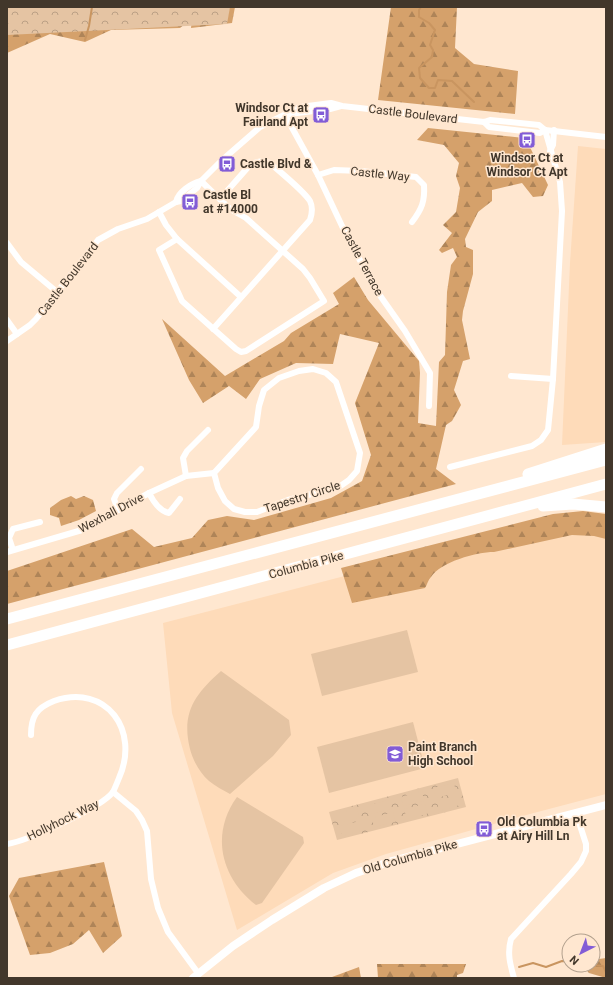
<svg xmlns="http://www.w3.org/2000/svg" width="613" height="985" viewBox="0 0 613 985" font-family="Roboto,sans-serif">
	<style>
		.built { fill: #fedbb9 }
		.forest { fill: url(#forest-firs) }
		.park { fill: url(#park-crowns) }
		.pitch { fill: #e5c4a3 }
		.lines { fill: none; stroke-linecap: round; stroke-linejoin: round }
		.stream { stroke: #c99560; stroke-width: 2 }
		.street { stroke: #fff; stroke-width: 6 }
		.secondary { stroke: #fff; stroke-width: 8 }
		.highway { stroke: #fff; stroke-width: 11 }
		.labels { text-anchor: middle; stroke-width: 3; stroke-linejoin: round; paint-order: stroke }
		.poi-label { font-size: 12px; font-weight: bold; fill: #42372b; stroke: #ffe7d0; text-anchor: start }
		.street-label { font-size: 12px; fill: #42372b; stroke: #ffe7d0 }
	</style>
	<defs>
		<pattern id="forest-firs" width="22" height="20" patternUnits="userSpaceOnUse"><rect width="22" height="20" fill="#d5a16b"/><path d="M5 1l3.5 6h-7zM16 11l3.5 6h-7z" fill="#ae8458"/></pattern>
		<pattern id="park-crowns" width="20" height="18" patternUnits="userSpaceOnUse"><rect width="20" height="18" fill="#e5c4a3"/><path d="M2 6a3 3 0 1 1 6 0M12 15a3 3 0 1 1 6 0" fill="none" stroke="#bba085"/></pattern>
	</defs>
	<rect width="100%" height="100%" fill="#ffe7d0"/>
	<!-- built -->
	<g class="built">
		<path d="M578 146 606 149V442L562 445 570 263Z"/>
		<path d="M606 531V794L530 814 386 854 333 873 237 930 172 713 163 623 445 550Z"/>
	</g>
	<!-- forest -->
	<g class="forest">
		<path d="M7 7 186 23 180 28 111 30 85 42 50 34 7 53Z"/>
		<path d="M214 7H235L232 23 191 28 192 19Z"/>
		<path d="M391 7H457L455 48 474 64 518 71 515 114 378 100Z"/>
		<path d="M428 128 524 138 529 145 548 185 543 196 533 197 522 183 492 190V201L478 212 465 239 466 247 473 250V274L463 311 462 320 470 359 463 361 454 390 461 405 452 421 446 425 436 469 456 484 7 604V571L132 529 154 547 192 538 208 520 227 516 254 520 331 498 362 481 371 455 355 403 379 343 340 334 333 364 296 363 260 379 246 399 229 386 203 403 189 380 162 319 225 376 284 341 291 333 339 304 333 293 354 277 368 300 419 361 420 373 418 423 436 426 439 362 445 355 447 292 451 265 457 257 453 248 442 253 439 250 452 233 443 225 456 212 460 188 456 176 459 163 444 145 417 140Z"/>
		<path d="M71 496 76 499 84 496 93 500 96 511 79 520 61 526 59 518 50 515V508L61 500Z"/>
		<path d="M583 511 606 514V539L594 536 572 535 494 552C476 552 441 562 431 577 428 580 427 585 425 588L352 603 341 568 553 514Z"/>
		<path d="M104 862 122 936 103 953 89 930 73 944 50 953 30 955 9 896 19 878Z"/>
		<path d="M606 958V978L589 973 582 965H593V961L599 959Z"/>
		<path d="M377 964H466L463 973 457 975V978H378Z"/>
		<path d="M359 967 361 978H331L332 977Z"/>
	</g>
	<!-- park -->
	<g class="park">
		<path d="M7 7H230L227 24 7 35Z"/>
		<path d="M458 778 466 807 337 840 329 812Z"/>
	</g>
	<!-- pitch -->
	<g class="pitch">
		<path d="M407 630 418 672 322 696 311 654Z"/>
		<path d="M221 671 289 720 291 735 273 756 230 794C223 790 215 786 209 781 200 773 193 761 190 749 181 713 195 694 221 671Z"/>
		<path d="M413 722 425 768 329 793 317 747Z"/>
		<path d="M454 783 456 793 436 798 433 788Z"/>
		<path d="M422 791 424 801 403 806 401 797Z"/>
		<path d="M457 796 460 805 439 811 437 801Z"/>
		<path d="M237 797 303 837 304 843 262 903 256 905C221 878 210 834 237 797Z"/>
		<path d="M389 800 392 809 371 814 368 805Z"/>
		<path d="M425 804 427 814 407 819 404 809Z"/>
		<path d="M357 808 359 818 339 823 336 814Z"/>
		<path d="M393 812 395 822 374 827 372 818Z"/>
		<path d="M360 821 363 830 342 836 339 826Z"/>
	</g>
	<g class="lines">
		<!-- stream -->
		<g class="stream">
			<path d="M421 7 419 10V17L429 23 435 30 430 45 433 50 432 57 419 68 420 78 429 88H435L438 80 452 81 474 102"/>
			<path d="M85 40 89 26 92 7"/>
			<path d="M591 965 603 966 606 972"/>
			<path d="M519 967 533 963 546 967 562 961 569 962"/>
		</g>
		<!-- street -->
		<g class="street">
			<path d="M289 114 330 109 341 106"/>
			<path d="M285 115 318 175 342 226 374 287 405 331 430 373 429 406"/>
			<path d="M484 122 489 127 540 133 545 130"/>
			<path d="M550 151 553 145 554 130"/>
			<path d="M318 175 334 170 361 171 416 177 424 185C425 201 422 209 412 222"/>
			<path d="M176 202C178 192 192 183 201 181"/>
			<path d="M159 212 166 225 177 239 159 250 182 301 236 349 241 352 246 351 324 301 310 278 303 269 246 218 230 209 201 181"/>
			<path d="M177 239 241 297"/>
			<path d="M7 243 21 262 57 292"/>
			<path d="M7 320 17 334"/>
			<path d="M213 329 310 220C312 214 313 207 310 201 304 191 279 171 270 163 262 160 258 161 250 165L220 199"/>
			<path d="M7 341 30 325 36 319 98 240 118 229 147 219 176 202 181 201 197 188 201 181 221 161 260 127 300 107 331 103 342 106 484 122 490 120 539 125 545 130 606 137"/>
			<path d="M313 369 326 373 336 382 360 453 357 471 349 480 339 487 288 500 257 512H245L234 509 225 501 218 488 214 473 256 427 259 406 264 390 279 378 299 371Z"/>
			<path d="M511 376 553 379"/>
			<path d="M450 467 532 446 541 440 548 430 553 379 562 211 560 182 545 130"/>
			<path d="M186 476 183 458 187 451 208 430"/>
			<path d="M149 493C153 501 159 511 169 513L180 499"/>
			<path d="M118 510 114 499 117 493 141 469"/>
			<path d="M13 550 9 538 13 529 40 522"/>
			<path d="M7 552 82 530 149 493 186 476 214 473"/>
			<path d="M113 792 136 811 142 820 147 831 151 879 158 908 168 932 198 973"/>
			<path d="M7 844C27 841 101 808 113 792 115 788 117 783 119 778 140 731 107 683 54 701 36 708 31 717 31 735"/>
			<path d="M514 978C510 964 507 953 511 939L571 874 581 862 586 851V844L576 813"/>
		</g>
		<!-- secondary -->
		<path class="secondary" d="M193 978 233 946 272 920 324 888 356 873 392 861 606 805"/>
		<!-- highway -->
		<g class="highway">
			<path d="M528 474 606 449"/>
			<path d="M543 506 573 504 606 507"/>
			<path d="M7 619 606 460"/>
			<path d="M7 645 606 484"/>
		</g>
	</g>
	<!-- icons -->
	<defs>
		<g id="bus-square" transform="scale(0.9)"><rect x="-9" y="-9" width="18" height="18" rx="4" fill="#825cd6" stroke="#ffe7d0"/><path d="M-5-6H5V4H4V6H2V4H-2V6H-4V4H-5ZM-3.5-4V0h7V-4ZM-3.5 1.2v1.5H-2V1.2ZM2 1.2v1.5H3.5V1.2Z" fill="#fff"/></g>
		<g id="school-square" transform="scale(0.9)"><rect x="-9" y="-9" width="18" height="18" rx="4" fill="#825cd6" stroke="#ffe7d0"/><path d="M0-5L7-2L0 1L-7-2ZM-4 1L0 2.5L4 1V4Q0 6-4 4Z" fill="#fff"/></g>
	</defs>
	<g fill-rule="evenodd">
		<use href="#bus-square" x="321" y="115"/>
		<use href="#bus-square" x="527" y="140"/>
		<use href="#bus-square" x="227" y="164"/>
		<use href="#bus-square" x="190" y="202"/>
		<use href="#school-square" x="395" y="754"/>
		<use href="#bus-square" x="484" y="829"/>
	</g>
	<g class="labels">
		<!-- poi labels -->
		<g class="poi-label">
			<text x="308" y="112" text-anchor="end">Windsor Ct at<tspan x="308" dy="14">Fairland Apt</tspan></text>
			<text x="527" y="162" text-anchor="middle">Windsor Ct at<tspan x="527" dy="14">Windsor Ct Apt</tspan></text>
			<text x="240" y="168">Castle Blvd &amp;</text>
			<text x="203" y="199">Castle Bl<tspan x="203" dy="14">at #14000</tspan></text>
			<text x="408" y="751">Paint Branch<tspan x="408" dy="14">High School</tspan></text>
			<text x="497" y="826">Old Columbia Pk<tspan x="497" dy="14">at Airy Hill Ln</tspan></text>
		</g>
		<!-- street labels -->
		<g class="street-label">
			<text transform="translate(413 114) rotate(7)" y="4">Castle Boulevard</text>
			<text transform="translate(380 174) rotate(6)" y="4">Castle Way</text>
			<text transform="translate(362 261) rotate(62)" y="4">Castle Terrace</text>
			<text transform="translate(68 279) rotate(-52)" y="4">Castle Boulevard</text>
			<text transform="translate(302 497) rotate(-18)" y="4">Tapestry Circle</text>
			<text transform="translate(111 513) rotate(-28)" y="4">Wexhall Drive</text>
			<text transform="translate(306 565) rotate(-15)" y="4">Columbia Pike</text>
			<text transform="translate(63 820) rotate(-26)" y="4">Hollyhock Way</text>
			<text transform="translate(410 857) rotate(-16)" y="4">Old Columbia Pike</text>
		</g>
	</g>
	<!-- border -->
	<rect width="613" height="985" fill="none" stroke="#42372b" stroke-width="16"/>
	<!-- north arrow -->
	<g transform="translate(581 953) rotate(222)"><circle r="19" fill="#ffe7d0" stroke="#b3a18e"/>
	<path d="M0-3L7 15L0 10L-7 15Z" fill="#825cd6"/>
	<text y="-6" font-size="11" font-weight="bold" text-anchor="middle" fill="#42372b">N</text>
	</g>
</svg>
